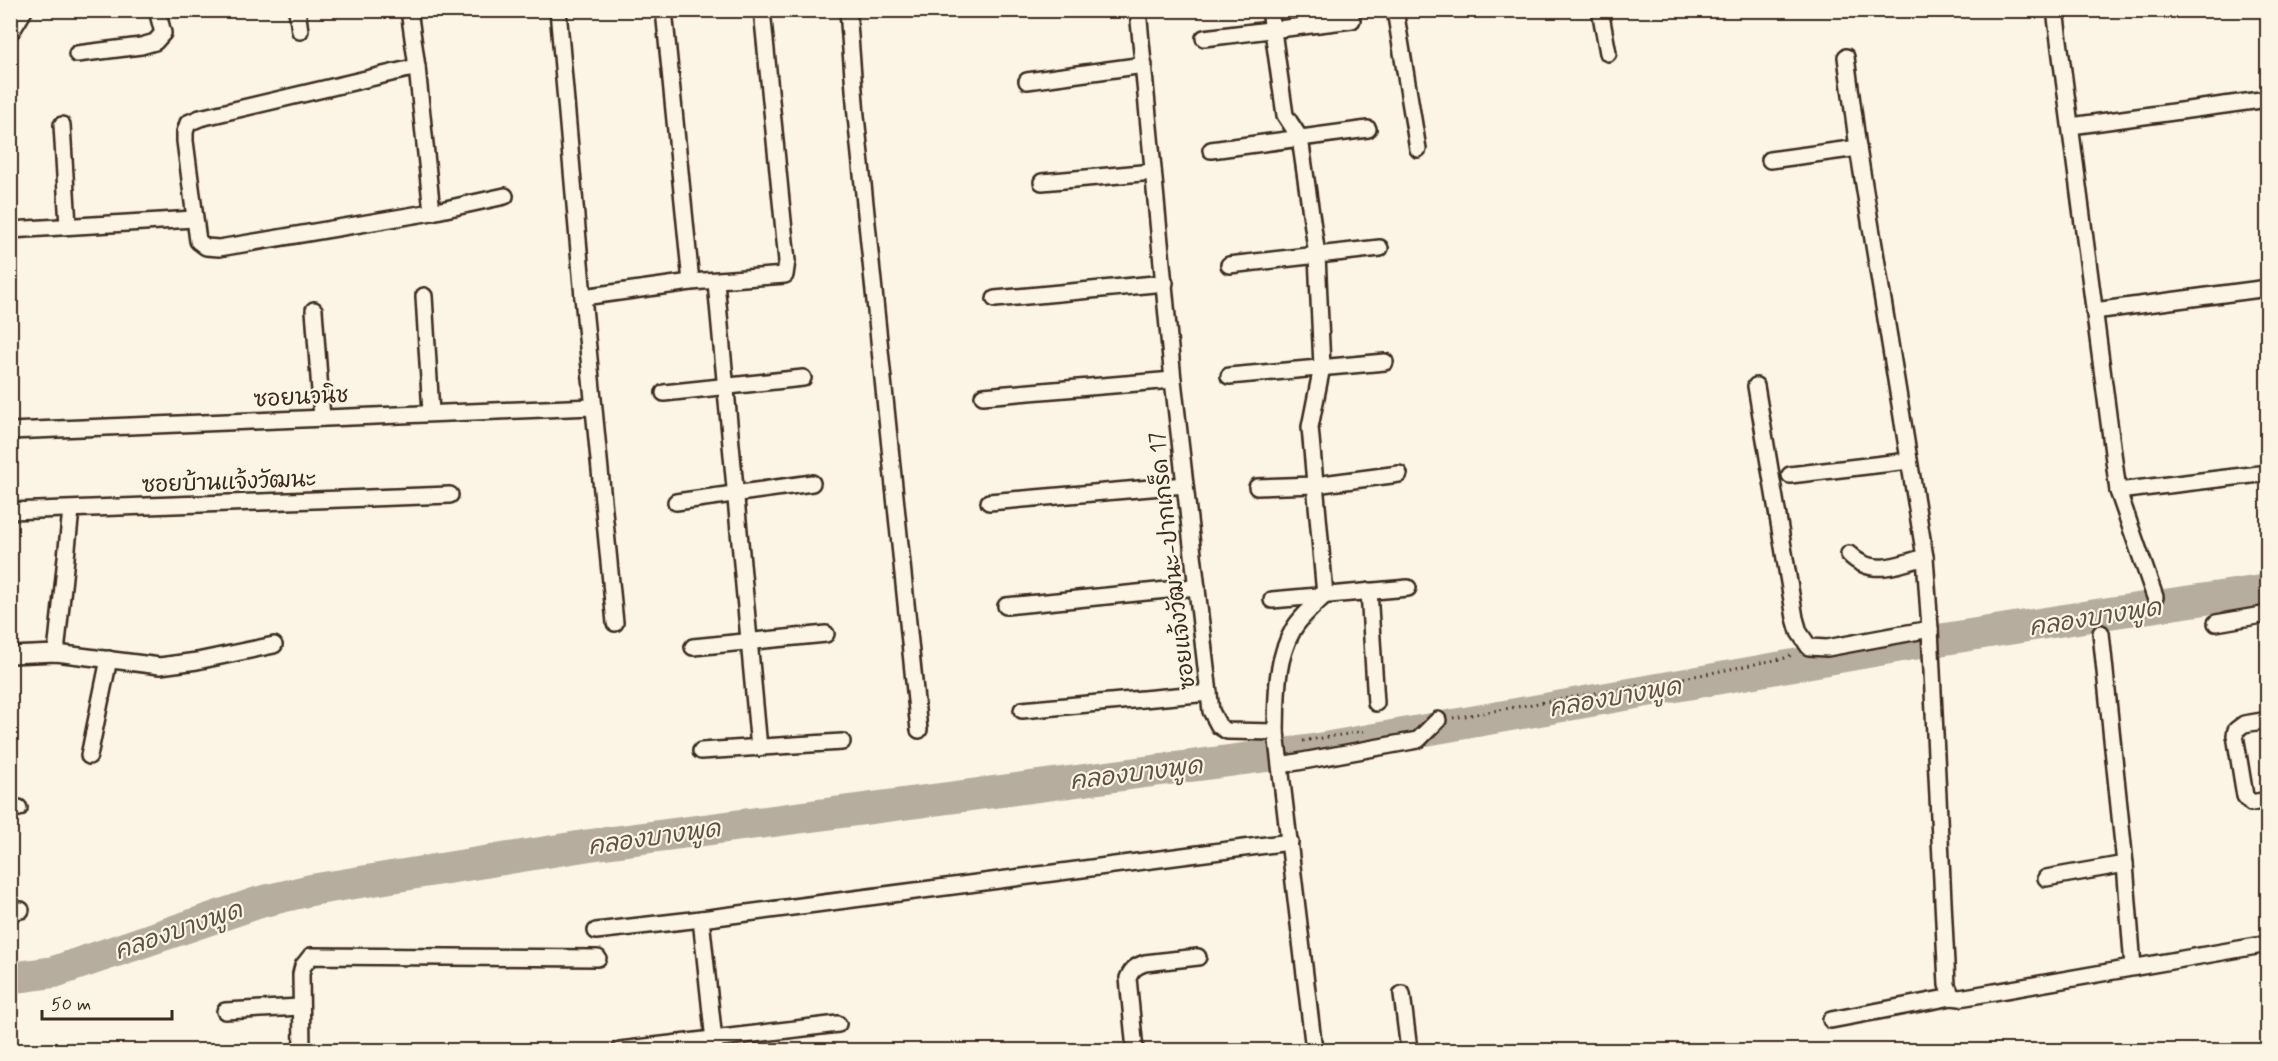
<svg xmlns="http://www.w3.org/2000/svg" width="2278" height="1061" viewBox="0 0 2278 1061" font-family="Mynerve,'Playpen Sans Thai',sans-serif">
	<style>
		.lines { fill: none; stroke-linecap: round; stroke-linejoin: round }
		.river { stroke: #b7ad9e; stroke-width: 32 }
		.street-casing { stroke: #3b2a1e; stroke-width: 20 }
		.secondary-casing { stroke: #3b2a1e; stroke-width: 26 }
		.path { stroke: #3b2a1e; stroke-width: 3; stroke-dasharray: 1.5 4.5; stroke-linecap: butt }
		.street { stroke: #fcf5e5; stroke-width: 15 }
		.secondary { stroke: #fcf5e5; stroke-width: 21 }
		.labels { text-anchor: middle; stroke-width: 4.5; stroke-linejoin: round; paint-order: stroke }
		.street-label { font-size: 22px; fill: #3b2a1e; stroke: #fcf5e5 }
		.water-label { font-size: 24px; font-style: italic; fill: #605144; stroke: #fcf5e5 }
	</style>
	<rect width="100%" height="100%" fill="#fcf5e5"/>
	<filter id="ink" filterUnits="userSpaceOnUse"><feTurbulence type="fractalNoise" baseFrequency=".0167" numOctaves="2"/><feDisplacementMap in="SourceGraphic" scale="12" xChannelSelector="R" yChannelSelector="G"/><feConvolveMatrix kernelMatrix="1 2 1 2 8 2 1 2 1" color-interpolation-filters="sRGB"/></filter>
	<g filter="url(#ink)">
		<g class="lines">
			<!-- river -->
			<path class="river" d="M10 978 54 972 260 902 311 890 590 845 1313 750 1907 645 2109 613 2268 590"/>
			<!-- street casing -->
			<g class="street-casing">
				<g id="street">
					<path d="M297 10 300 31"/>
					<path d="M409 10 417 67 432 212"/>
					<path d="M558 10 583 297 615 623"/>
					<path d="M664 10 691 282"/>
					<path d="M848 10 856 116 919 730"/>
					<path d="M1138 10 1173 380 1211 711 1219 726 1227 731 1276 732 1314 1050"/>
					<path d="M1270 10 1285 115 1300 138 1317 255 1322 367 1310 427 1325 595C1315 605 1300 617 1293 630 1275 661 1277 697 1276 732"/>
					<path d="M1395 10 1418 149"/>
					<path d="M1600 10 1608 53"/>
					<path d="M2055 10 2118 491 2155 597"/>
					<path d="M1204 38 1352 20"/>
					<path d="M77 54 141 46 155 42 163 33 157 10"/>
					<path d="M1846 57 1858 148 1925 557 1930 629 1947 985 1952 997"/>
					<path d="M417 67 200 118 188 123 185 132V141L198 241 206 247 219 248 432 212 505 196"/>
					<path d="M1027 81 1144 65"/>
					<path d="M62 125 68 226"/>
					<path d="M2071 126 2268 99"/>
					<path d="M1211 150 1368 129"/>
					<path d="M1770 160 1858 148"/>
					<path d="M1042 182 1153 172"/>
					<path d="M10 230 194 219"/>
					<path d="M1229 265 1380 248"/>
					<path d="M716 282 759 748"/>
					<path d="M424 296 431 413"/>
					<path d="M583 297 691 282 785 275 787 261 762 10"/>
					<path d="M995 299 1165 283"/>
					<path d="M314 310 322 418"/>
					<path d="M2094 311 2268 288"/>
					<path d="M1229 376 1385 362"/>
					<path d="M1756 386 1795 618 1799 632 1809 647 1827 648 1930 629"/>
					<path d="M664 393 803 378"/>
					<path d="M983 396 1173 380"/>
					<path d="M10 431 593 407"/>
					<path d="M1790 475 1909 461"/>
					<path d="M1257 487 1315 485 1399 474"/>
					<path d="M2118 491 2268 473"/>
					<path d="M676 502 812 483"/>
					<path d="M989 502 1185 485"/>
					<path d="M10 511 450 495"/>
					<path d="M1849 554C1871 577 1897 565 1925 557"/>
					<path d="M1369 591 1376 703"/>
					<path d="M1272 600 1408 588"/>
					<path d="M1006 606 1197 587"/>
					<path d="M2216 623 2268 614"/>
					<path d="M2101 633 2125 864 2133 967"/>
					<path d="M693 647 826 634"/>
					<path d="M56 653 71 510"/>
					<path d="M10 655 56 653 160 666 197 661 274 645"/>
					<path d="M1022 710 1209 693"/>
					<path d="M2268 720 2244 724 2236 730 2235 735 2245 796 2251 803 2268 800"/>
					<path d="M701 751 842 742"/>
					<path d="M89 756 109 659"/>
					<path d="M1281 765 1418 740 1438 720"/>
					<path d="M10 809 19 808"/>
					<path d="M2046 878 2125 864"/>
					<path d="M10 911 21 910"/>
					<path d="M701 919 715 1050"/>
					<path d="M596 931 701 919 1290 842"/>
					<path d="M1402 994 1409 1050"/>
					<path d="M225 1011 301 1007"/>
					<path d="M1831 1020 1952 997 1960 998 2268 944"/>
					<path d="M302 1050 301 974 303 966 311 956 598 958"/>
					<path d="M620 1050 838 1024"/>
					<path d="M1135 1050 1128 978C1132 969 1136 966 1145 963L1198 957"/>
				</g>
			</g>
			<!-- secondary casing -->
			<g class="secondary-casing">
				<path id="secondary" d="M10 28 21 10"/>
			</g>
			<!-- path -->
			<g class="path">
				<path d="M1453 718 1711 673 1785 658 1794 654"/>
				<path d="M1303 741 1366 731"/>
			</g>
			<!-- street -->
			<use href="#street" class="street"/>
			<!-- secondary -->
			<use href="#secondary" class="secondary"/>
		</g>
	</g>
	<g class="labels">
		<!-- street labels -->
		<g class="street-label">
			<text transform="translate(301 396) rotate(-3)" y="8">ซอยนวนิช</text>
			<text transform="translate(229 481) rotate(-2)" y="8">ซอยบ้านแจ้งวัฒนะ</text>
			<text transform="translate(1171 561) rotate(-97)" y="8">ซอยแจ้งวัฒนะ-ปากเกร็ด 17</text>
		</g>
		<!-- water labels -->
		<g class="water-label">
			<text transform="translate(2095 617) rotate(-9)" y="8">คลองบางพูด</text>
			<text transform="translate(1615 697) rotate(-10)" y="8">คลองบางพูด</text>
			<text transform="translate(1136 773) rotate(-7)" y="8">คลองบางพูด</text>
			<text transform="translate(654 837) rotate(-8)" y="8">คลองบางพูด</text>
			<text transform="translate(178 930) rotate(-19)" y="8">คลองบางพูด</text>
		</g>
	</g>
	<!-- margin -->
	<rect width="2278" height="1061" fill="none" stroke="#fcf5e5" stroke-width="36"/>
	<rect x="18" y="18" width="2242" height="1025" fill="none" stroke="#3b2a1e" stroke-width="2" filter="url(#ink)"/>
	<!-- scale -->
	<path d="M42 1010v9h130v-9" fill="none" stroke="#3b2a1e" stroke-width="3"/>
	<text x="51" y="1010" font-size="18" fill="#3b2a1e" stroke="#fcf5e5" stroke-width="4.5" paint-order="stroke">50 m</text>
</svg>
